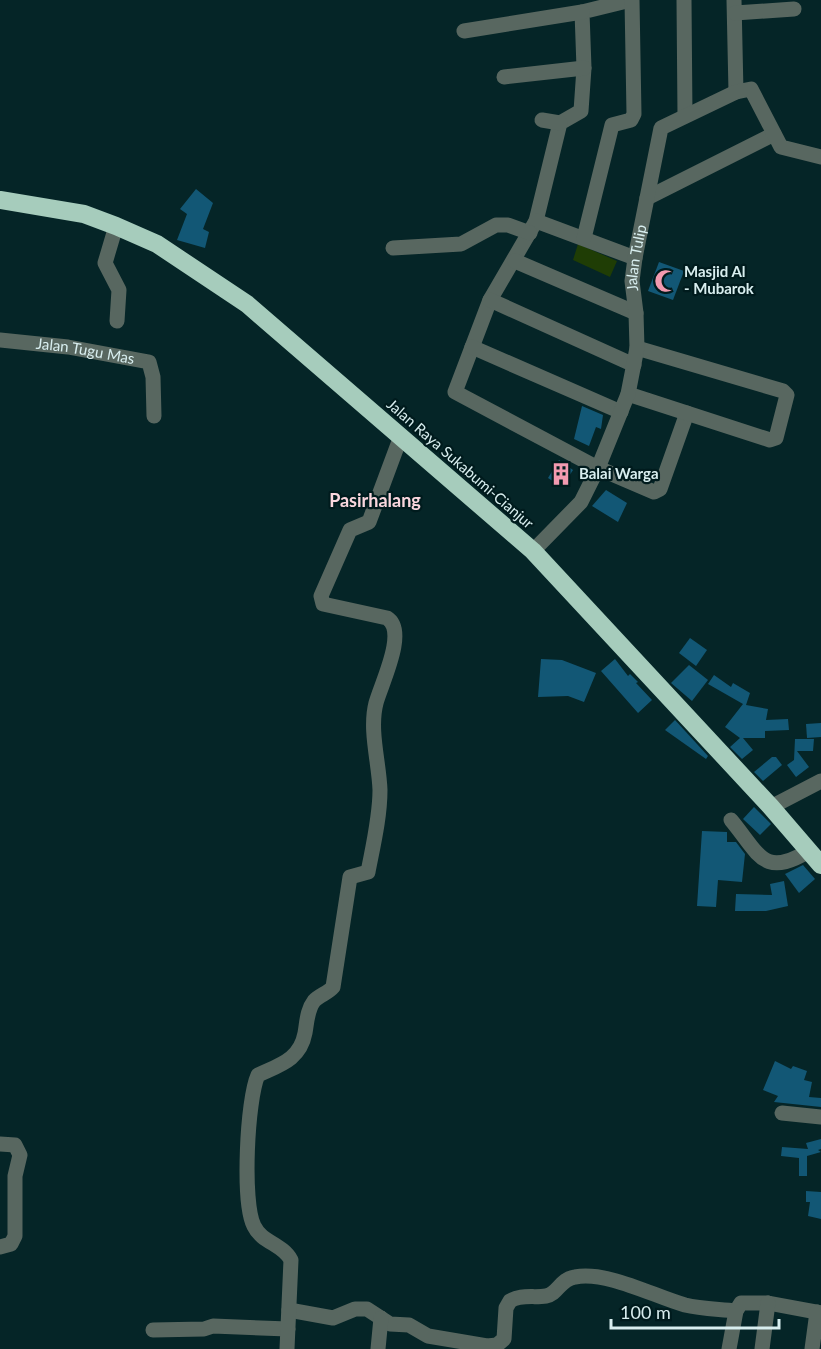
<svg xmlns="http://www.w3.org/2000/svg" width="821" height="1349" viewBox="0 0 821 1349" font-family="Lato,sans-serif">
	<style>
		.green { fill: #1f3d05 }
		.building { fill: #125775 }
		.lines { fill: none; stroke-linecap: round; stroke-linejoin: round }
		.minor { stroke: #586760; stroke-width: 15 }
		.highway { stroke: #a6ccbc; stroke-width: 18 }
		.labels { text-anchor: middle; stroke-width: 4.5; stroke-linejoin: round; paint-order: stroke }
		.street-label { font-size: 15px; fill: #d8eeef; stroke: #001b1d }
		.poi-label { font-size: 15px; font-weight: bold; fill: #d8eeef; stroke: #001b1d; text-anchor: start }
		.quarter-label { font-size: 18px; font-weight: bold; fill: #fad7de; stroke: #001b1d }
	</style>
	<rect width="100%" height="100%" fill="#052527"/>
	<!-- green -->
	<path class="green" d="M578 244 617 261 610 277 573 260Z"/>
	<!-- building -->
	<g class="building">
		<path d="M196 189 213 203 203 229 209 232 205 248 177 240 187 214 180 209Z"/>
		<path d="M659 262 684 271 673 300 648 291Z"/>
		<path d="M582 406 603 415 601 429 596 427 589 446 574 439Z"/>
		<path d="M559 460 573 470 562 487 548 478Z"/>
		<path d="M606 490 627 503 618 522 592 506Z"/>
		<path d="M690 638 707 650 696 666 679 653Z"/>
		<path d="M541 659 562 660 596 673 584 702 568 696 538 697Z"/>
		<path d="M615 659 628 676 630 674 638 682 636 683 652 700 638 713 601 671Z"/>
		<path d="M689 665 708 680 692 701 671 683Z"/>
		<path d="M714 675 731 687 733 683 750 693 746 705 768 709 766 720 788 719 789 730 765 731V738H743L753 750 742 759 730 747 740 738 725 727 743 704 708 684Z"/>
		<path d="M675 720 708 756 706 759 665 730Z"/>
		<path d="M821 723V737L807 738 806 724Z"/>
		<path d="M795 739H814L813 751H797L809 767 796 777 787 765 794 760Z"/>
		<path d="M772 757H776L782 765 763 781 754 772Z"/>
		<path d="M754 807 771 824 760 835 743 819Z"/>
		<path d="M702 831 727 832V842H736L745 854 742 882 718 880 716 907 697 906Z"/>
		<path d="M803 865 815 879 799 893 785 874Z"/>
		<path d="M784 881 788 906 766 911H735L736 894 772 895 770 884Z"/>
		<path d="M775 1061 791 1069 793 1066 807 1071 804 1080 812 1082 809 1097 821 1098V1107L774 1102 778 1096 763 1090Z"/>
		<path d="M821 1139V1149L818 1150 821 1152 807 1156V1176H799V1158L781 1156 782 1147 808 1149 806 1143Z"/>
		<path d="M806 1191 821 1192V1219L808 1216 810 1202H806Z"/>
	</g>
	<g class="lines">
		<!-- minor -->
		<g class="minor">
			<path d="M631 0 582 12 584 68 581 111 560 123 536 221 490 300 455 392 598 468 654 492 660 489 687 413"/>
			<path d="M684 0 685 116"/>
			<path d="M734 0 736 92"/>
			<path d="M735 13 794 9"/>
			<path d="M464 31 582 12"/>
			<path d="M504 77 584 68"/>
			<path d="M542 120 560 123"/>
			<path d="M647 198 774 134"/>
			<path d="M536 221 635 258"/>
			<path d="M116 226 105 263 119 290 117 321"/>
			<path d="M584 238 612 125 631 120 634 114 632 0"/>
			<path d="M393 248 461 244 496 225H508L530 233"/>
			<path d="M515 261 636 313"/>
			<path d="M490 300 634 365"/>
			<path id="s1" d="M0 340 68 347 149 362 153 377 154 416"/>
			<path d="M472 347 621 412"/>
			<path d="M628 394 770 440 776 438 787 395 783 391 637 348"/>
			<path id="s2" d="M533 551 581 502 598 468 628 394 637 348 636 313 632 281 635 258 661 128 736 92 751 89 781 147 821 157"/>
			<path d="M771 807 821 781"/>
			<path d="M731 820C760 855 763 878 809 851"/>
			<path d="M782 1113 821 1117"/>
			<path d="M0 1144 15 1145 20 1155 15 1176V1236L11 1244 0 1247"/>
			<path d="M289 1310 333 1318 355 1309H367L390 1324 409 1325 428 1336 487 1346 497 1345 504 1339 506 1308 510 1301C520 1294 534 1298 546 1296 558 1294 560 1279 575 1277 608 1271 653 1296 685 1305 701 1309 719 1309 736 1311"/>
			<path d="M153 1330 204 1329 213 1326 288 1329"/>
			<path d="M287 1349 291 1260C283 1244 262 1243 254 1226 242 1203 247 1099 258 1075 279 1065 300 1060 305 1033 307 1022 307 1010 314 1001 320 995 328 993 333 987L350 877 368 872C373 846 380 817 380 790 379 762 369 730 376 703 381 684 408 631 387 618L323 604 321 596 350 530 369 522 401 436"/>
			<path d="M378 1349 381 1318"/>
			<path d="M729 1349 736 1311 741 1303H768L821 1313"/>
			<path d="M762 1349 768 1303"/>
			<path d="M812 1349 817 1312"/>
		</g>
		<!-- highway -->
		<path class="highway" d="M0 200 84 214 116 226 157 244 247 304 533 551 771 807 821 865"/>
	</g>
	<!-- icons -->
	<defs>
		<g id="mosque-bare" transform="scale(1.8)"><path d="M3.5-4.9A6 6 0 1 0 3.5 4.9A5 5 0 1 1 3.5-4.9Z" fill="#f29ab0" stroke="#001b1d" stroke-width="2.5" paint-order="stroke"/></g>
		<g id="building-bare" transform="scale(1.8)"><path d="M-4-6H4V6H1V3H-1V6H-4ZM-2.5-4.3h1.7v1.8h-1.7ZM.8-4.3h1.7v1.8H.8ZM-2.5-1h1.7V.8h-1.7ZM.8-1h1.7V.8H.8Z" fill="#f29ab0" stroke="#001b1d" stroke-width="2.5" paint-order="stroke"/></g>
	</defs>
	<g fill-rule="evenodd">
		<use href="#mosque-bare" x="666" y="281"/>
		<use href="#building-bare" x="561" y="474"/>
	</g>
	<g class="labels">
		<!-- street labels -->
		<g class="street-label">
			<text dy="5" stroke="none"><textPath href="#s2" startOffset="324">Jalan Tulip</textPath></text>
			<text dy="5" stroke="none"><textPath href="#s1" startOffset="86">Jalan Tugu Mas</textPath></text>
			<text transform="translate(460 464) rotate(41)" y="5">Jalan Raya Sukabumi-Cianjur</text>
		</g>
		<!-- poi labels -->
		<g class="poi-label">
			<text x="684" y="277">Masjid Al<tspan x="684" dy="17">- Mubarok</tspan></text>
			<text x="579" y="479">Balai Warga</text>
		</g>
		<!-- quarter labels -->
		<g class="quarter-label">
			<text x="375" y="507">Pasirhalang</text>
		</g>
	</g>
	<!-- scale -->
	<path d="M611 1319v9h168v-9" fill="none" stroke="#d8eeef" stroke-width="3"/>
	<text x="620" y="1319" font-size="18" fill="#d8eeef" stroke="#001b1d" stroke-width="4.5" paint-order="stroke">100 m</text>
</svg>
